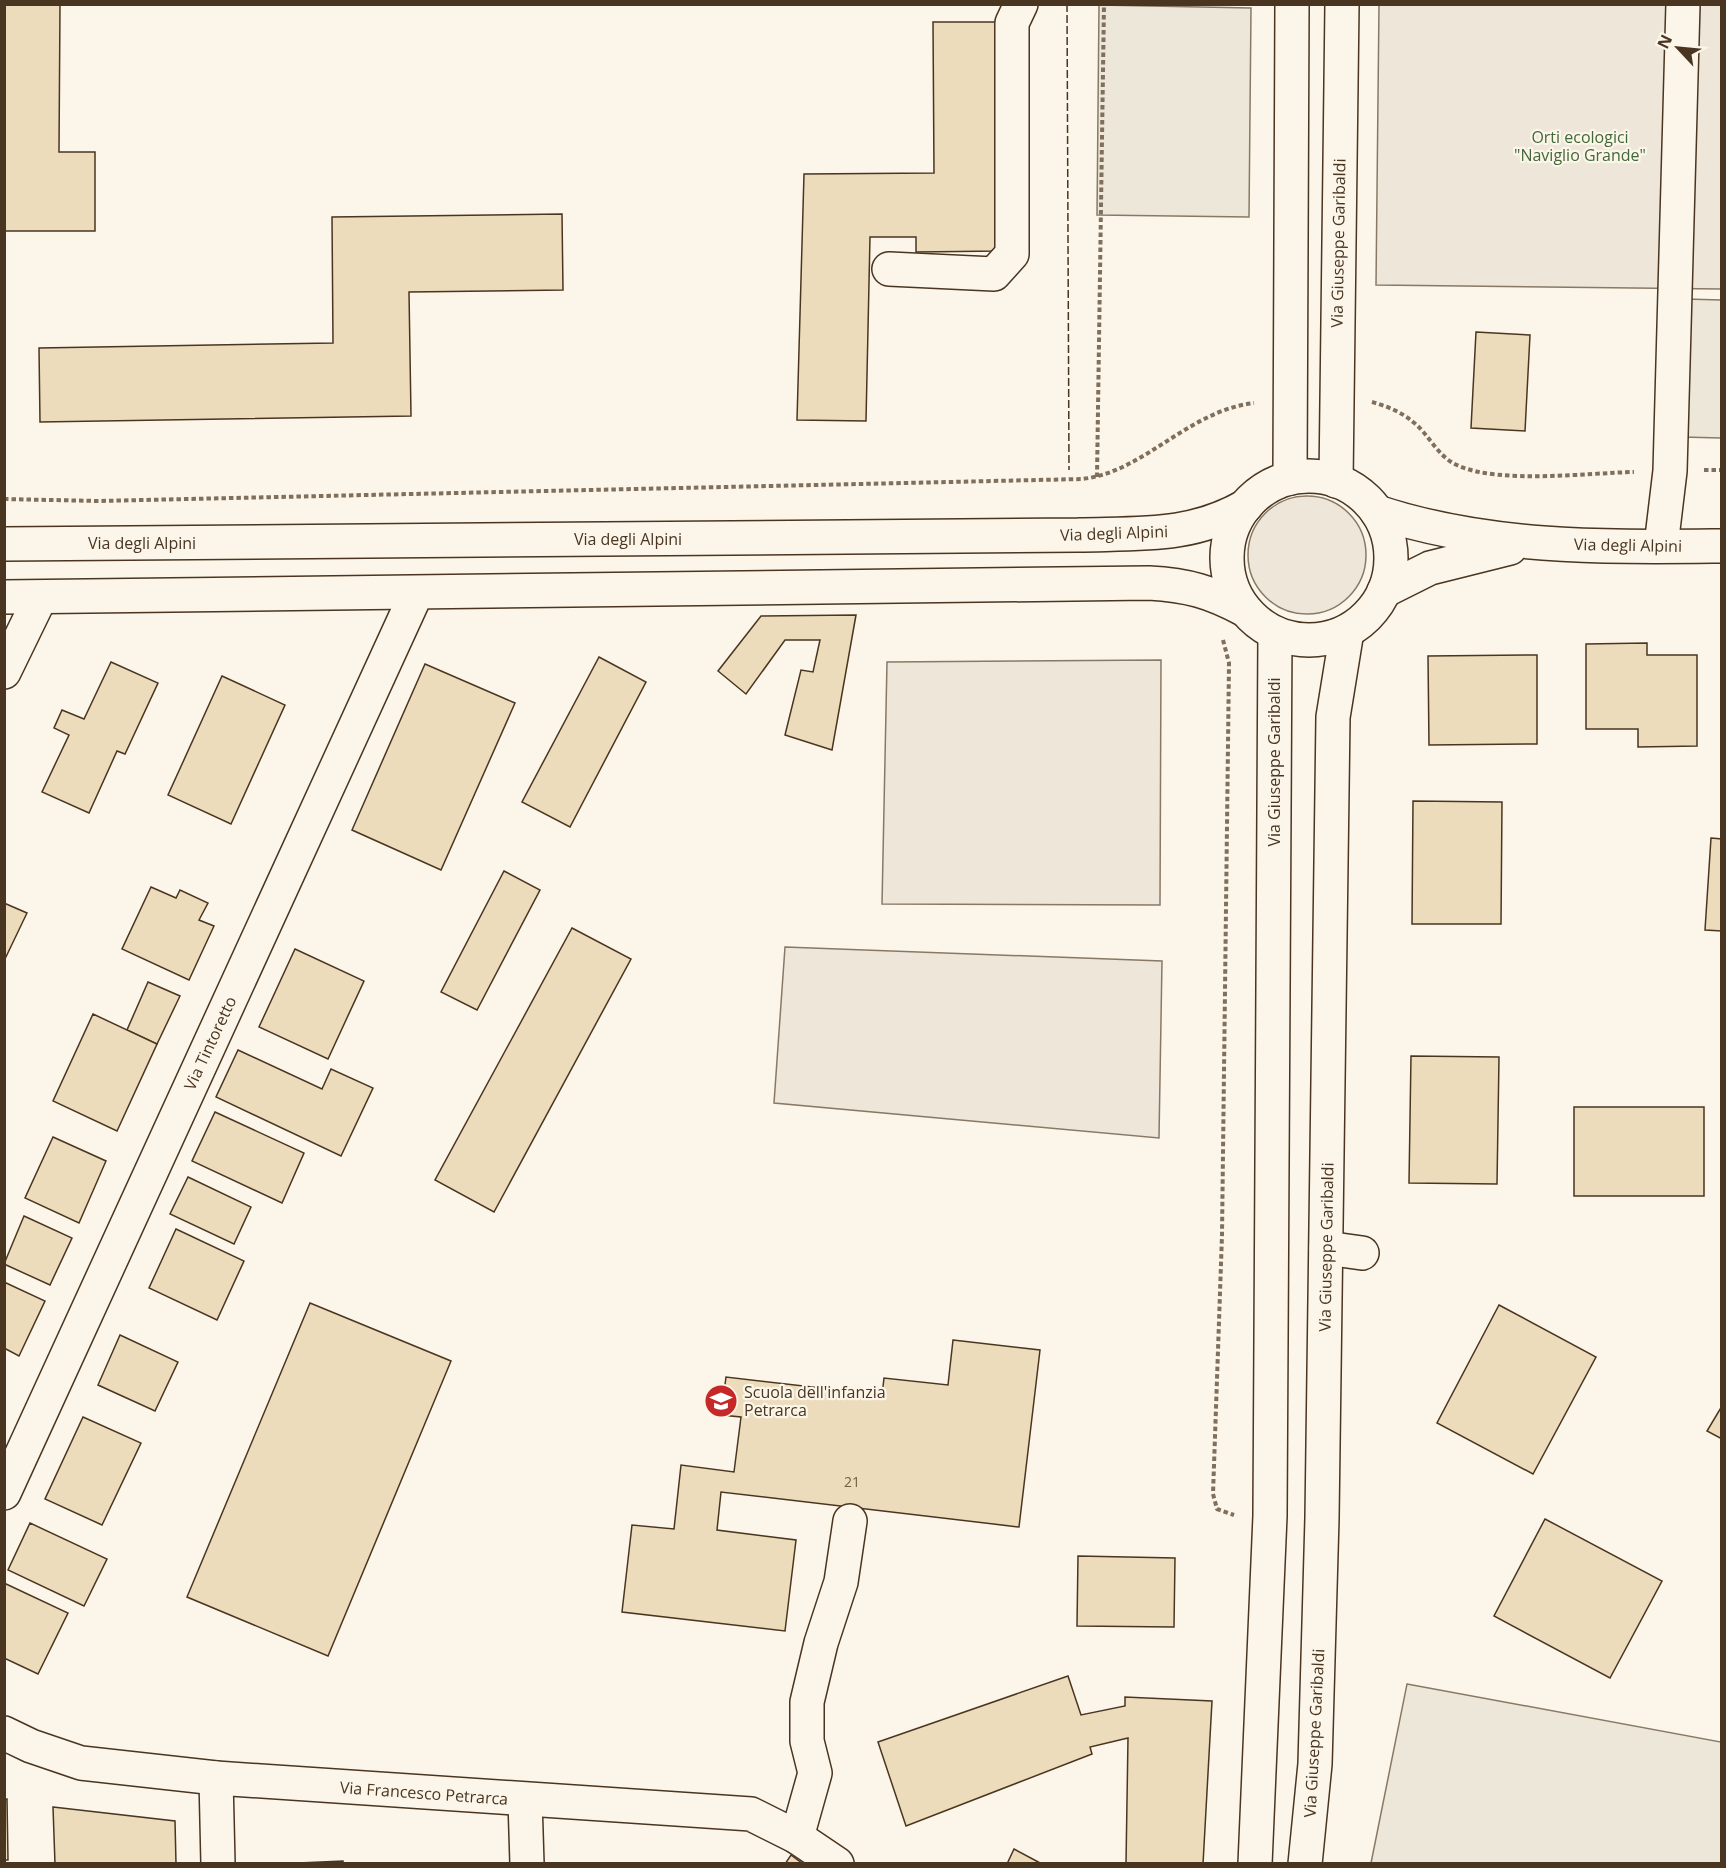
<svg xmlns="http://www.w3.org/2000/svg" width="1726" height="1868" viewBox="0 0 1726 1868" font-family="'Open Sans',sans-serif">
	<style>
		.green { fill: #ede6d9; stroke: #887966; stroke-width: 1.5 }
		.parking { fill: #ede7d9; stroke: #887966; stroke-width: 1.5 }
		.building { fill: #ecdcbc; stroke: #4a3520; stroke-width: 1.5 }
		.lines { fill: none; stroke-linecap: round; stroke-linejoin: round }
		.minor-casing { stroke: #4a3520; stroke-width: 36 }
		.path { stroke: #7f6f5c; stroke-width: 4; stroke-dasharray: 4.5 3; stroke-linecap: butt }
		.minor { stroke: #fbf6e9; stroke-width: 33 }
		.fence { stroke: #4a3520; stroke-width: 1.5; stroke-dasharray: 8 3; stroke-linecap: butt }
		.labels { text-anchor: middle; stroke-width: 4.5; stroke-linejoin: round; paint-order: stroke }
		.number-label { font-size: 14px; fill: #725f47 }
		.park-label { font-size: 16px; fill: #436837; stroke: #fbf6e9 }
		.street-label { font-size: 16px; fill: #4a3520; stroke: #fbf6e9 }
		.poi-label { font-size: 16px; fill: #4a3520; stroke: #fbf6e9; text-anchor: start }
	</style>
	<rect width="100%" height="100%" fill="#fbf6e9"/>
	<!-- green -->
	<g class="green">
		<path d="M1379 5H1721V289L1376 285Z"/>
		<circle cx="1307" cy="555" r="59"/>
		<path d="M1161 660 1160 905 882 904 887 662Z"/>
		<path d="M785 947 1162 961 1159 1138 774 1103Z"/>
	</g>
	<!-- parking -->
	<g class="parking">
		<path d="M1099 5 1251 8 1249 217 1097 215Z"/>
		<path d="M1685 299 1721 300V438L1682 437Z"/>
		<path d="M1407 1684 1721 1742V1863H1371Z"/>
	</g>
	<!-- building -->
	<g class="building">
		<path d="M4 4H60L59 152H95V231H4Z"/>
		<path d="M933 22H999V251L916 252V237H870L866 421 797 420 804 174 934 173Z"/>
		<path d="M562 214 563 290 409 292 411 416 40 422 39 348 333 343 332 217Z"/>
		<path d="M1476 332 1530 335 1525 431 1471 428Z"/>
		<path d="M856 615 832 750 785 735 801 670 813 672 820 640H785L746 694 718 671 761 616Z"/>
		<path d="M1647 643V655H1697V746L1638 747V729H1586V644Z"/>
		<path d="M1537 655V744L1429 745 1428 656Z"/>
		<path d="M599 657 646 682 570 827 522 802Z"/>
		<path d="M111 662 158 683 125 754 117 751 89 813 42 792 69 735 54 728 62 710 84 719Z"/>
		<path d="M425 664 515 703 441 870 352 830Z"/>
		<path d="M222 676 285 705 231 824 168 795Z"/>
		<path d="M1413 801 1502 802 1501 924H1412Z"/>
		<path d="M1711 838 1722 839V931L1705 930Z"/>
		<path d="M504 871 540 890 477 1010 441 992Z"/>
		<path d="M151 887 176 898 180 890 208 903 199 920 214 926 189 980 122 949Z"/>
		<path d="M4 903 27 913 4 961Z"/>
		<path d="M572 928 631 959 494 1212 435 1180Z"/>
		<path d="M295 949 364 981 328 1059 259 1027Z"/>
		<path d="M148 982 180 996 157 1044 127 1030Z"/>
		<path d="M93 1014 157 1044 117 1131 53 1101Z"/>
		<path d="M238 1050 322 1089 331 1069 373 1088 341 1156 216 1097Z"/>
		<path d="M1411 1056 1499 1057 1497 1184 1409 1183Z"/>
		<rect x="1574" y="1107" width="130" height="89"/>
		<path d="M215 1112 304 1153 282 1203 192 1161Z"/>
		<path d="M53 1137 106 1161 79 1223 25 1198Z"/>
		<path d="M188 1177 251 1207 234 1244 170 1214Z"/>
		<path d="M24 1216 72 1238 50 1285 4 1264Z"/>
		<path d="M176 1229 244 1261 217 1320 149 1288Z"/>
		<path d="M4 1282 45 1301 19 1356 4 1348Z"/>
		<path d="M310 1303 451 1361 328 1656 187 1597Z"/>
		<path d="M1499 1305 1596 1357 1533 1474 1437 1423Z"/>
		<path d="M120 1335 178 1362 155 1411 98 1385Z"/>
		<path d="M953 1340 1040 1350 1019 1527 721 1492 717 1530 796 1540 785 1631 622 1612 632 1525 674 1529 681 1465 734 1472 741 1417 721 1415 726 1377 882 1395 884 1378 948 1385Z"/>
		<path d="M1722 1406V1439L1707 1431Z"/>
		<path d="M83 1417 141 1443 102 1525 45 1499Z"/>
		<path d="M1545 1519 1662 1581 1610 1678 1494 1616Z"/>
		<path d="M30 1523 107 1559 84 1606 8 1570Z"/>
		<path d="M1078 1556 1175 1558 1174 1627 1077 1626Z"/>
		<path d="M4 1583 68 1613 38 1674 4 1658Z"/>
		<path d="M1068 1676 1081 1715 1125 1706V1697L1212 1701 1203 1864H1126L1128 1738 1090 1747 1092 1754 906 1826 878 1742Z"/>
		<path d="M7 1799 8 1860H4V1800Z"/>
		<path d="M53 1807 175 1821 176 1864H55Z"/>
		<path d="M1014 1849 1042 1864H1007Z"/>
		<path d="M791 1855 803 1864H785Z"/>
		<path d="M343 1861V1864H275Z"/>
	</g>
	<g class="lines">
		<!-- minor casing -->
		<g class="minor-casing">
			<g id="minor">
				<path d="M889 269 994 274 1012 254V23L1021 4"/>
				<circle cx="1309" cy="558" r="82"/>
				<path d="M1290 478 1292 4"/>
				<path d="M1336 481 1342 4"/>
				<path d="M1377 512C1490 549 1604 547 1722 546"/>
				<path d="M4 544 1078 535C1140 533 1190 538 1246 506"/>
				<path d="M1661 546 1670 471 1683 4"/>
				<path d="M1384 591 1430 568 1510 548"/>
				<path d="M4 597 1149 583C1188 585 1211 592 1245 610"/>
				<path d="M4 672 40 598"/>
				<path d="M1326 1248 1362 1253"/>
				<path d="M4 1493 416 594"/>
				<path d="M4 1733 31 1746 81 1763 216 1778 751 1814 797 1837 837 1864"/>
				<path d="M216 1778 218 1864"/>
				<path d="M525 1800 527 1864"/>
				<path d="M797 1837 815 1773 807 1741V1702L821 1643 841 1582 850 1521"/>
				<path d="M1255 1864 1270 1516 1275 633"/>
				<path d="M1305 1864 1315 1764 1322 1518 1333 717 1347 631"/>
			</g>
		</g>
		<!-- path -->
		<g class="path">
			<path d="M1372 402C1386 406 1402 412 1413 422 1430 435 1438 458 1459 466 1501 484 1587 473 1634 472"/>
			<path d="M1704 470H1722"/>
			<path d="M1097 477 1104 4"/>
			<path d="M4 499 98 501 1082 479C1145 472 1187 411 1254 403"/>
			<path d="M1223 640 1229 663 1222 1235 1213 1494 1217 1509 1234 1515"/>
		</g>
		<!-- minor -->
		<use href="#minor" class="minor"/>
		<!-- fence -->
		<path class="fence" d="M1067 4 1069 470"/>
	</g>
	<!-- icons -->
	<defs>
		<g id="school-disc" transform="scale(1.725)"><circle r="9.5" fill="#c62828" stroke="#fbf6e9"/><path d="M0-5L7-2L0 1L-7-2ZM-4 1L0 2.5L4 1V4Q0 6-4 4Z" fill="#fff"/></g>
	</defs>
	<g fill-rule="evenodd">
		<use href="#school-disc" x="721" y="1401"/>
	</g>
	<g class="labels">
		<!-- number labels -->
		<g class="number-label">
			<text x="852" y="1487">21</text>
		</g>
		<!-- park labels -->
		<g class="park-label">
			<text x="1580" y="143">Orti ecologici<tspan x="1580" dy="18">"Naviglio Grande"</tspan></text>
		</g>
		<!-- street labels -->
		<g class="street-label">
			<text transform="translate(1338 243) rotate(-89)" y="6">Via Giuseppe Garibaldi</text>
			<text transform="translate(1114 533) rotate(-2)" y="6">Via degli Alpini</text>
			<text x="628" y="545">Via degli Alpini</text>
			<text x="142" y="549">Via degli Alpini</text>
			<text transform="translate(1628 545) rotate(1)" y="6">Via degli Alpini</text>
			<text transform="translate(1274 762) rotate(-90)" y="6">Via Giuseppe Garibaldi</text>
			<text transform="translate(210 1043) rotate(-65)" y="6">Via Tintoretto</text>
			<text transform="translate(1326 1247) rotate(-89)" y="6">Via Giuseppe Garibaldi</text>
			<text transform="translate(1314 1733) rotate(-87)" y="6">Via Giuseppe Garibaldi</text>
			<text transform="translate(424 1793) rotate(4)" y="6">Via Francesco Petrarca</text>
		</g>
		<!-- poi labels -->
		<g class="poi-label">
			<text x="744" y="1398">Scuola dell'infanzia<tspan x="744" dy="18">Petrarca</tspan></text>
		</g>
	</g>
	<!-- border -->
	<rect width="1726" height="1868" fill="none" stroke="#4a3520" stroke-width="12"/>
	<!-- north arrow -->
	<g transform="translate(1678 48) rotate(296)" stroke="#fbf6e9" stroke-width="4.5" paint-order="stroke">
	<path d="M0-4.5L10 22L0 15L-10 22Z" fill="#4a3520"/>
	<text y="-9" font-size="16" font-weight="bold" text-anchor="middle" fill="#4a3520">N</text>
	</g>
</svg>
